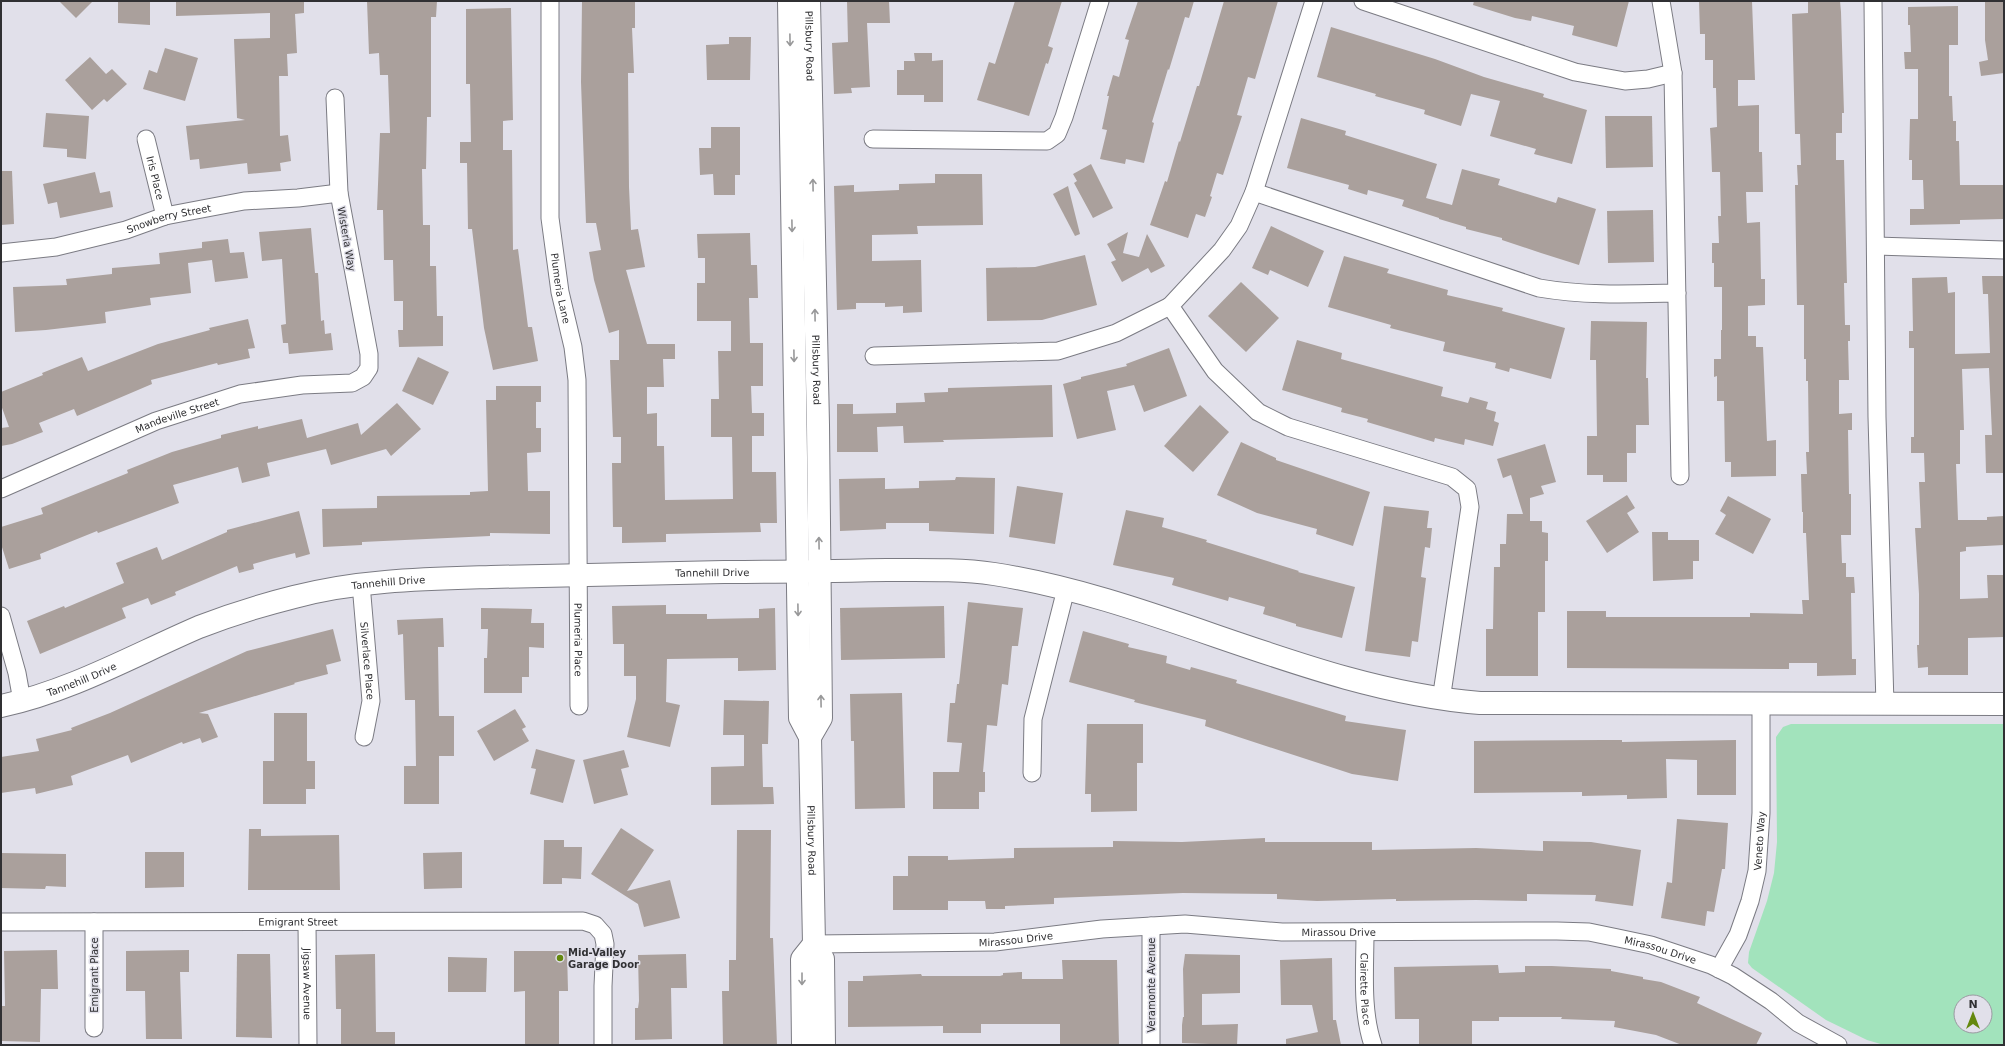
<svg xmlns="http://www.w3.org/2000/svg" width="2005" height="1046" viewBox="0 0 2005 1046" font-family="'DejaVu Sans',sans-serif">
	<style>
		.green { fill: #a2e3bc; fill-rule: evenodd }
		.building { fill: #aaa09c }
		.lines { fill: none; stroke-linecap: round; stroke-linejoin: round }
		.street-casing { stroke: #7b7b83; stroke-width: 19 }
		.secondary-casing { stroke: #7b7b83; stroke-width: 24 }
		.street { stroke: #fff; stroke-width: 17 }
		.secondary { stroke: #fff; stroke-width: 22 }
		.oneway { stroke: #989899 }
		.poi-dot { fill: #64880e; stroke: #e1e0ea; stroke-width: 1.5 }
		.labels { text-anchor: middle; stroke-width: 3; stroke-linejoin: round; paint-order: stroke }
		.street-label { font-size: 10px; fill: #303033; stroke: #e1e0ea }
		.poi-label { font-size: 10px; font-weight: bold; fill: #303033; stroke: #e1e0ea; text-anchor: start }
	</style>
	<rect width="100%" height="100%" fill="#e1e0ea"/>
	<!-- green -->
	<path class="green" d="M1791 724H2004V1045H1884L1867 1040 1826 1020 1752 968 1748 963 1749 952 1767 901 1774 873 1777 842 1776 737 1783 727ZM1961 1002H1985V1026H1961Z"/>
	<!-- building -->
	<g class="building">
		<path d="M59 1H93L76 18Z"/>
		<path d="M118 1H150V25L118 23Z"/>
		<path d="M176 1H304V13L295 14 297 53 287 54 288 76H279L280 136 288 135 291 161 280 163 281 171 248 174 247 163 200 169 199 159 190 160 186 126 245 120 237 118 234 39 270 38V13L176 16Z"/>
		<path d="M367 1H437L436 17H431V117H427L426 169H422L423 225H430V266H436L437 316H443V346L399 347 398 330H403V301H394L393 260H384L383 210H377L380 133H390L388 75H380L379 53 369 54Z"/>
		<path d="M582 1H635V28H632L634 73H628L629 187 631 230 638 229 645 267 626 270 647 344H675V359H663L664 387H647V414L657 413V446H664L665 500 733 499 732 437H711V399H719L718 351H731V321H697V283H705V258H698L697 234 750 233 751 265H757L758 298H749L750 343H763V386H751L752 413H764V436H752V472H776L777 523H760L761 532 666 534V542L622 543V527H613L612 463H621V437H613L610 360H619V330L609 333 594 280 589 252 601 250 596 223H586L581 82Z"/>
		<path d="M847 1H889L890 23H867L870 87 851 88 852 93 834 94 832 43 848 42Z"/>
		<path d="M1015 1H1062L1048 46 1053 48 1048 64 1046 63 1029 116 977 100 989 62 995 64Z"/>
		<path d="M1138 1H1194L1189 18 1185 17 1169 70 1168 69 1152 122 1154 123 1144 163 1126 159 1125 164 1100 159 1107 130 1102 129 1109 96H1107L1113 75 1119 77 1129 40 1125 39Z"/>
		<path d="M1224 1H1278L1255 79 1248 77 1237 115 1242 116 1223 175 1217 173 1210 196 1212 197 1205 217 1196 214 1188 238 1150 225 1165 181 1167 182 1179 141 1180 142 1197 86H1199Z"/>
		<path d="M1474 1H1629L1617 47 1572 35 1574 26 1532 16 1531 21 1515 18 1473 5Z"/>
		<path d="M1699 1H1752L1755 80H1738V106L1759 105V152H1762L1763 192H1746L1747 223 1760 222 1761 279H1765V305L1748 306V336H1756V347H1763L1767 441 1776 440V476L1731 477V462H1725L1724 401H1717V376L1714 377V359H1721V330H1722V287H1714V263H1712V243H1719L1718 216H1721L1720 172H1712L1711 145 1710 128 1717 127 1716 88H1713V60H1705V34H1700Z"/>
		<path d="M1808 1H1840L1841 12 1844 113H1842V133H1836V160H1844L1847 283H1844L1845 325H1850V341H1848L1849 380H1839V414L1852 413V430H1848L1849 494H1851V535H1841L1842 563H1846V577H1854L1855 593H1851L1852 659H1856V675L1817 676V663H1789V669L1567 668V611H1606V617H1750V613L1803 614 1802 600H1809L1806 533H1803V512H1802L1801 474H1807L1806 452H1809L1808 381H1806V359H1804V305H1797L1795 185H1798L1797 165H1801L1800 134H1795L1792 14 1808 13Z"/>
		<path d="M1985 1H2004V73L1981 76 1979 62 1988 60 1985 40Z"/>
		<path d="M1958 6V45H1949V96H1952L1953 121H1956V141H1959L1960 185H2004V219L1960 220V224L1910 225V209H1924L1923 180H1912V160H1909L1910 119H1918V69H1905L1904 52H1911L1910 25H1908V7Z"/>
		<path d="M511 8 513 120 503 121V150H512L513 250 518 249 528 327H532L538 361 493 370 484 328 472 229H468L467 163H460V142H471L470 84H466V9Z"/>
		<path d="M1331 27 1435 59 1484 77 1544 94 1543 97 1587 110 1572 164 1534 154 1536 149 1490 136 1500 101 1471 94 1461 126 1424 114 1425 110 1375 96 1376 94 1317 77Z"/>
		<path d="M729 37H751L750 80H707L706 45 729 44Z"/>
		<path d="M165 48 198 58 185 101 143 89 149 70 157 73Z"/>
		<path d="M914 53H932V61L943 60V102H924V95H897V70H904V61H915Z"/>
		<path d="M90 57 106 74 112 69 127 84 107 102 104 99 92 110 65 80Z"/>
		<path d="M46 113 89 116 86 159 67 157V149L43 147Z"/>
		<path d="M1605 116H1652L1653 167 1606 168Z"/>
		<path d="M1301 118 1346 131 1345 135 1437 164 1426 198 1452 205 1462 169 1500 179 1498 185 1556 203 1558 197 1596 209 1579 265 1541 253 1502 240V238L1466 229V227L1439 219V218L1402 206 1404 200 1368 190 1367 195 1348 189 1349 185 1287 168Z"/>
		<path d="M711 127H740V175H735V195H714L713 174 700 175 699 148H711Z"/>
		<path d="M1091 164 1113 208 1093 218 1074 183 1077 181 1073 174Z"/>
		<path d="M1 171H12L14 224 1 225Z"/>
		<path d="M95 172 100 193 110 191 113 207 60 218 57 202 48 204 43 184Z"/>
		<path d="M935 174H982L983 225 917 226 918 234 872 235V261L921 260 922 312 903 313V306L885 307V303H856V309L837 310 834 186 854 185V192L899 190V184L935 183Z"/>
		<path d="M1068 186 1080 234 1075 236 1053 194Z"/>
		<path d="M1653 210 1654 262 1608 263 1607 211Z"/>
		<path d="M1271 226 1324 251 1308 287 1270 270 1268 275 1252 268Z"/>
		<path d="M311 228 315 273H318L321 321 324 320 325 334 331 333 333 350 289 354 288 343H283L281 325 286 324 282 259 262 261 259 232Z"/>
		<path d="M1128 232 1123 253 1139 257 1147 234 1165 266 1151 273 1148 268 1122 282 1111 262 1116 260 1107 244Z"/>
		<path d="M228 239 230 253 244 252 248 278 215 282 212 260 188 263 191 293 150 298 151 305 105 312 106 323 46 330 15 332 13 287 67 285 66 279 112 274V268L160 264 159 253 202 248V242Z"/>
		<path d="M1085 255 1097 305 1042 320 987 321 986 268 1035 267Z"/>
		<path d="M1344 256 1389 269 1387 273 1448 290 1447 295 1503 308 1502 311 1565 328 1551 379 1510 368 1509 372 1495 368 1496 363 1443 351 1445 342 1390 328 1391 325 1328 307Z"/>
		<path d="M1982 276H2004V473H1986L1985 435H1992L1989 368 1962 369 1964 430H1960V464H1956L1958 520H1987V517L2004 516V545L1966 547V551L1960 552V599L1988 598 1987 575H2004V637L1968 638V675H1928V667L1918 668 1917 645H1919V594L1915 528H1921L1919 482H1925L1924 453H1911V437H1914V348H1909V331H1913L1912 278 1947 277 1948 293 1955 292V354L1990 353 1988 294H1983Z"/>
		<path d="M1241 282 1279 318 1246 352 1208 316Z"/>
		<path d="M248 319 255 348 248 349 250 358 218 365 217 363 151 380 152 384 77 416 74 409 39 423 43 432 12 444 1 446V428L9 427 1 405V392L43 375 42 373 82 357 88 371 158 344 210 330 209 328Z"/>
		<path d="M1591 321 1647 322 1646 378H1648L1649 425H1636V453H1627V482H1603V475H1587V436H1597L1596 360H1590Z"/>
		<path d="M1297 340 1342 353 1341 359 1443 387 1441 396 1468 403 1470 397 1488 402 1486 409 1496 412 1494 421 1499 423 1493 446 1465 439 1464 445 1435 438 1434 442 1367 422 1368 419 1341 412 1342 408 1282 390Z"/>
		<path d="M1169 348 1187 396 1144 412 1134 385 1107 391 1116 430 1077 439 1063 384 1081 379V377L1127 366 1126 364Z"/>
		<path d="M418 357 449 372 433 405 402 391Z"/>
		<path d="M1052 385 1053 437 943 440 944 442 904 443 903 426 877 427 878 452H837V404H853V414L896 413V403L925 402 924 393 948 392V388Z"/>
		<path d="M496 386H541V402H536V428H541V452L527 453 528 491H550V534L490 533V536L362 542V545L323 547 322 509 377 508V496L470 495V492L488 491 486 400H496Z"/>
		<path d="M397 403 421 429 391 456 386 449 331 465 326 449 267 463 270 476 242 483 238 467 173 485 179 503 98 533 97 531 40 554 41 559 9 569 1 544V527L43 514 41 508 128 473 127 470 172 452 221 438V435L258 426V429L302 419 307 438 358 423 361 435Z"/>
		<path d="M1200 405 1229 432 1193 472 1164 446Z"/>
		<path d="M1241 442 1276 458V460L1370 492 1353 546 1316 534 1317 529 1257 513 1217 495Z"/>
		<path d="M1545 444 1556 482 1541 486 1544 494 1530 498V521H1542V532L1548 533V561H1545V612H1538V676H1486V629H1493L1494 567H1500V544H1506L1507 514H1523L1511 475 1503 478 1497 459Z"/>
		<path d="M956 477 995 478 994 534 929 531V523H886V529L840 531 839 479 885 478V489L919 488V481L955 480Z"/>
		<path d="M1017 486 1063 493 1055 544 1009 537Z"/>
		<path d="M1627 495 1635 508 1627 513 1639 532 1607 553 1586 521Z"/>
		<path d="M1728 496 1771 519 1753 554 1715 534 1726 515 1720 511Z"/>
		<path d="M1384 506 1429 511 1427 528H1432L1430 548 1425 547 1421 577 1426 578 1418 642 1412 641 1410 657 1365 651Z"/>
		<path d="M1126 510 1164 518 1162 527 1207 540 1206 542 1299 571 1298 572 1355 587 1342 638 1296 626V624L1263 614 1265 607 1229 597 1228 601 1172 585 1174 578 1113 565Z"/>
		<path d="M299 511 310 554 296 558 295 553 271 559 253 564 254 569 239 573 237 566 175 592 176 595 151 605 148 598 122 608 126 618 40 654 27 621 64 606 65 608 124 583 116 563 157 547 162 560 227 532V530Z"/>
		<path d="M1652 532H1668V540H1699V561H1693V579L1653 581Z"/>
		<path d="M968 602 1023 608 1018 646H1012L1008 685 1002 684 997 726 987 725 983 772H985V792H979V809H933V772H959L962 743 947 742 950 703H955L957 684H959Z"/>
		<path d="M666 605V614H707V619L759 618V609L775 608 776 670 738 671V658L667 659 666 702 680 705 670 747 627 737 636 699V676H624V644H613L612 606Z"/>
		<path d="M944 606 945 658 841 660 840 608Z"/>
		<path d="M481 608 532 609 531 623H544V648L529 647V677H522V693H484V658H487L488 629H481Z"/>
		<path d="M443 618 444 647H438L439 716H454V756H439V804H404V766H416L415 700H405L403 634 398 635 397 620Z"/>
		<path d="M333 629 341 661 326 665 328 674 294 683 295 684 199 713 208 714 218 737 202 743 200 738 183 744 182 742 131 763 128 755 71 776 73 785 36 794 35 788 1 793V757L39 751 36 739 72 730 71 728 110 713 247 651Z"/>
		<path d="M1083 631 1129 644 1128 647 1167 656 1166 663 1190 670 1191 667 1237 680 1236 683 1346 716 1345 721 1406 730 1398 781 1352 774 1205 726 1206 720 1134 702 1135 700 1069 682Z"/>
		<path d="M902 693 905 808 855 809 854 741H851L850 694Z"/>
		<path d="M724 700 769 701 768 744H762L763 787H773L774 804 711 805V767L744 766V735H723Z"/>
		<path d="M515 709 526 727 522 729 529 741 494 761 477 731Z"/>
		<path d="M274 713H307V761H315V789H306V804H263V761H274Z"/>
		<path d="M1087 724H1143V763H1137V811L1091 812V794H1085Z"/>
		<path d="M1602 740H1622V742L1736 740V795H1697V760L1666 759 1667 798 1627 799V795L1582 796V792L1474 793V741Z"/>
		<path d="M536 749 575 760 563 803 530 794 536 769 531 768Z"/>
		<path d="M624 750 629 767 621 769 628 795 594 804 583 760Z"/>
		<path d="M1677 819 1728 823 1725 869H1722L1714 912 1707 911 1705 926 1661 918 1667 882 1672 883Z"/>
		<path d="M621 828 654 850 627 891 670 880 680 918 644 927 638 904 591 874Z"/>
		<path d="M249 829H261V836L339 835 340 890H248Z"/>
		<path d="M737 830H771L770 938H773L777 1045H723L722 991H729V960H736Z"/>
		<path d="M1265 838V842H1372V850L1476 848 1543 851V841L1591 842 1641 850 1633 906 1595 901 1596 895 1527 894V901L1476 900 1396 901V899L1317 901 1277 899V894L1183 893 1054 898V904L1005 906V909H986L985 901H948V910H893V876H908V856H948V860L1014 858V848L1113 847V841L1182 842Z"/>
		<path d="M544 840H564V847H582L581 879 562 878V884H543Z"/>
		<path d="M145 852H184V887L145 888Z"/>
		<path d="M462 852V888L424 889 423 853Z"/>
		<path d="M1 853 66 854V887L46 886 45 889 1 888Z"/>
		<path d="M57 950 58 989H41L40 1042 1 1041V1006H5L4 951Z"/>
		<path d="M189 950V972H180L182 1039H146L145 991H126V951Z"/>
		<path d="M514 951H567L568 991H559V1045H525V991L514 992Z"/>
		<path d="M237 954H270L272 1038 236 1037Z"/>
		<path d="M375 954 376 1032H395V1045H341V1009H336L335 955Z"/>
		<path d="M686 954 687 988H671L672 1039 635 1040V1008H638L639 1001 638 955Z"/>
		<path d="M1185 954 1240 955V993L1202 994V1025L1238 1024 1237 1045 1182 1043V1025L1183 1017H1184L1183 969Z"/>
		<path d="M448 957 487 958 486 992H448Z"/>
		<path d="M1332 958 1333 1020H1336L1341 1045H1286V1039L1318 1032 1312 1005H1281L1280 960Z"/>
		<path d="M1062 960H1117L1119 1045H1060V1024H981V1033H943V1026L848 1027V981H863V976L921 974 922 976H1000L1003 975V973L1022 972V979H1063Z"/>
		<path d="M1498 965 1499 973 1525 972V966H1552L1611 969V971L1643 977V979L1661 982 1700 997 1697 1003 1762 1033 1756 1045H1682L1656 1035 1614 1027 1615 1021 1561 1019 1562 1017H1499V1021H1472V1045H1419V1019H1395L1394 967Z"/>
	</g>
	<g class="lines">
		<!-- street casing -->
		<g class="street-casing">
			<g id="street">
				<path id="s1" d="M550 1V218L560 292 573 347 577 380 579 706"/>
				<path d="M1314 1 1254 192 1239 226 1222 250 1170 306 1215 371 1258 412 1288 427 1452 477 1467 489 1470 507 1441 700"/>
				<path d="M1363 1 1575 72 1625 81 1648 79 1673 73"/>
				<path d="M1661 1 1673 73 1680 476"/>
				<path d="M1873 1 1877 417 1885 705"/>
				<path id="s2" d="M146 139 165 216"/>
				<path d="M873 139 1047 141 1057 134 1064 117 1100 1"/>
				<path d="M1254 192 1539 288C1586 296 1630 294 1677 293"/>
				<path d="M1876 246 2004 250"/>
				<path id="s3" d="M1 253 56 247 126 230 165 216 244 201 298 198 339 193"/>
				<path d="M874 356 1058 351 1116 333 1170 306"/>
				<path id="s4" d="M1 489 156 421 240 394 302 385 352 383 363 377 369 368V354L339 193 335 98"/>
				<path id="s5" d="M361 584 371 701 364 737"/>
				<path d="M1 616 17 673 22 701"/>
				<path d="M1032 773 1033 719 1066 589"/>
				<path id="s6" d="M1 922 583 921 595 925 603 934 605 944 603 986V1045"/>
				<path d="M94 922V1028"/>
				<path id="s7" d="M307 922 308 1045"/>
				<path d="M1151 926V1045"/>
				<path id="s8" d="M1365 932C1365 969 1361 1010 1373 1045"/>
				<path id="s9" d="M814 944 995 942 1102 929 1185 924 1282 932 1557 931 1589 932 1618 938 1651 945 1711 965 1733 976 1771 1001 1798 1023 1838 1045"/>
				<path id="s10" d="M1719 969 1738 935 1750 901 1757 871 1761 813V704"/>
			</g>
		</g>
		<!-- secondary casing -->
		<g class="secondary-casing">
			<g id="secondary">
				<path id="s11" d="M789 1 800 718 810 737 814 944 823 959 824 1045"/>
				<path id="s12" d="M809 1 818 425 821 718 810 737"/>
				<path id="s13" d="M1 706C71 691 134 655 199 627 230 615 262 605 294 597 358 580 424 579 491 577 569 575 648 573 727 572 781 572 834 571 887 570 922 570 960 569 994 574 1161 600 1311 689 1480 703L2004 704"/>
				<path d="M803 1045 802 959 814 944"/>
			</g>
		</g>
		<!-- street -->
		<use href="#street" class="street"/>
		<!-- secondary -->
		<use href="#secondary" class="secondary"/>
	</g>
	<!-- one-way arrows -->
	<defs><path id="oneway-shaft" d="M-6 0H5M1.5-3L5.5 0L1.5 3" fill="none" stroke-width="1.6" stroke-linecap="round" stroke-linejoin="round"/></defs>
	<g class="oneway">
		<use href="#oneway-shaft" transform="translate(790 40) rotate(89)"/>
		<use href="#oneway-shaft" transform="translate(813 185) rotate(-91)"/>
		<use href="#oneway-shaft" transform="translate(792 226) rotate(89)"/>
		<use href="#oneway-shaft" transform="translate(815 315) rotate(-91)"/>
		<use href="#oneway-shaft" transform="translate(794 356) rotate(89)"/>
		<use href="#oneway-shaft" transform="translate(819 543) rotate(-91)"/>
		<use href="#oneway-shaft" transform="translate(798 610) rotate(89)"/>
		<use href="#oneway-shaft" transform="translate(821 701) rotate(-91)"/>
		<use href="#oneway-shaft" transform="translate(802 979) rotate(90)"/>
	</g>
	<!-- markers -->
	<circle class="poi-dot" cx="560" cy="958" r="4"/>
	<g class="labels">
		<!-- street labels -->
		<g class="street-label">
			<text dy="4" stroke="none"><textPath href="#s12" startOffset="45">Pillsbury Road</textPath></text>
			<text dy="4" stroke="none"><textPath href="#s2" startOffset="40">Iris Place</textPath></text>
			<text dy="4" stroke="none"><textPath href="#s3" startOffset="172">Snowberry Street</textPath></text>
			<text transform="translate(347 239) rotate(80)" y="4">Wisteria Way</text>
			<text dy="4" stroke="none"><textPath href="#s1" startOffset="288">Plumeria Lane</textPath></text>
			<text dy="4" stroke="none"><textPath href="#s12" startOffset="369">Pillsbury Road</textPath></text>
			<text dy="4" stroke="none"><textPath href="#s4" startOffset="191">Mandeville Street</textPath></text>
			<text dy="4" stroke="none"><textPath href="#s13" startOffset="733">Tannehill Drive</textPath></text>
			<text dy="4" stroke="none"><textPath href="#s13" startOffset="409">Tannehill Drive</textPath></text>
			<text dy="4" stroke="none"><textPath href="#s1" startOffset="641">Plumeria Place</textPath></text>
			<text dy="4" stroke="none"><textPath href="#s5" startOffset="77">Silverlace Place</textPath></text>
			<text dy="4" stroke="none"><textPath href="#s13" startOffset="85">Tannehill Drive</textPath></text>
			<text dy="4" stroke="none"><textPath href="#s11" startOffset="842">Pillsbury Road</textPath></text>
			<text dy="4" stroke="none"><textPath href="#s10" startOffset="136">Veneto Way</textPath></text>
			<text dy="4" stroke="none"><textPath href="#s6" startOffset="297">Emigrant Street</textPath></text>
			<text dy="4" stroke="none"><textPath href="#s9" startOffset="526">Mirassou Drive</textPath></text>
			<text dy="4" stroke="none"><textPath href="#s9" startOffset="202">Mirassou Drive</textPath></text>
			<text dy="4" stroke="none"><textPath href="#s9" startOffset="850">Mirassou Drive</textPath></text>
			<text transform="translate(94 975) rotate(-90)" y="4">Emigrant Place</text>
			<text dy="4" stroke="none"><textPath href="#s7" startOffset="62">Jigsaw Avenue</textPath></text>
			<text transform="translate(1151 985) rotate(-90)" y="4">Veramonte Avenue</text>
			<text dy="4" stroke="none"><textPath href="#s8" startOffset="57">Clairette Place</textPath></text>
		</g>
		<!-- poi labels -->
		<g class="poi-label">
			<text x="568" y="956">Mid-Valley<tspan x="568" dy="12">Garage Door</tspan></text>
		</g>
	</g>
	<!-- border -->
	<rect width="2005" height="1046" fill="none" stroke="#303033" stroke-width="4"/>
	<!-- north arrow -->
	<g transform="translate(1973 1014)"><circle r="19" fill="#e1e0ea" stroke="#9a9aa1"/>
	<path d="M0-3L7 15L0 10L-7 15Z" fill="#64880e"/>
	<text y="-6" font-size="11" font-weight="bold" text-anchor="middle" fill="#303033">N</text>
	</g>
</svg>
